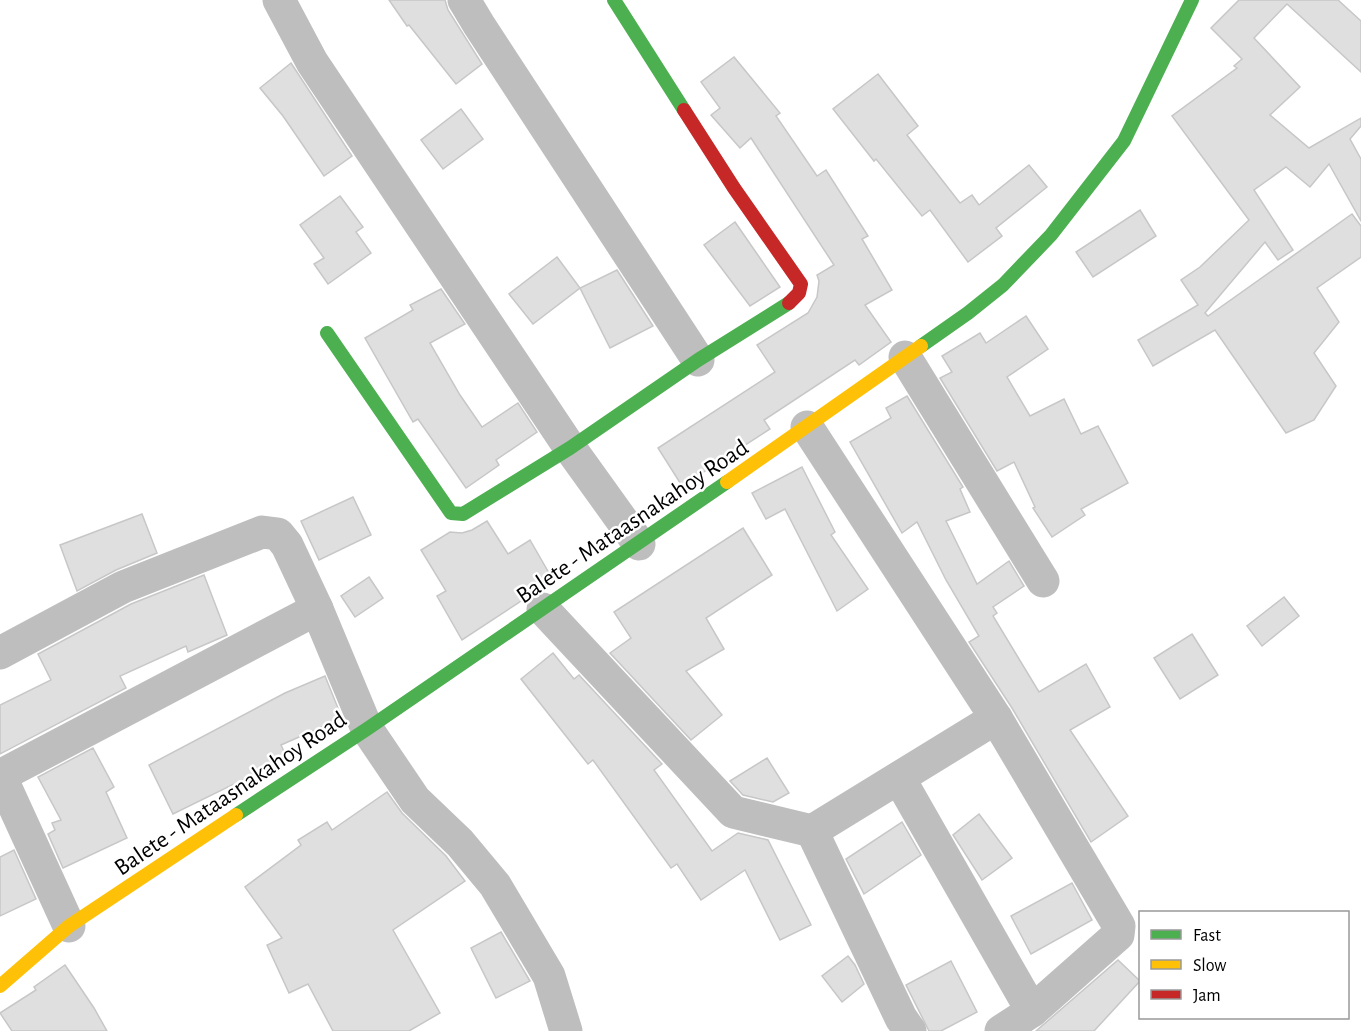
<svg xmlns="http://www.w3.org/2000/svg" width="1361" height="1031" viewBox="0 0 1361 1031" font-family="'Alegreya Sans',sans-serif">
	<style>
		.building { fill: #dfdfdf; stroke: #c7c7c7; stroke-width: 1.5 }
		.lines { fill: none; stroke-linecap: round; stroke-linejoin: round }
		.street { stroke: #bebebe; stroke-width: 33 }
		.fast { stroke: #4caf50; stroke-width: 14 }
		.slow { stroke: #ffc107; stroke-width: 14 }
		.jam { stroke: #c62828; stroke-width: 14 }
		.labels { text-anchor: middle; stroke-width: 5; stroke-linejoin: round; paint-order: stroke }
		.street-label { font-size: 24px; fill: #000; stroke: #fff }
	</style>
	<rect width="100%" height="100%" fill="#fff"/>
	<!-- building -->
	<g class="building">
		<path d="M389 0H445L448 10 482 64 456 84 409 25 407 26Z"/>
		<path d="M1239 0H1338L1361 21V72L1287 4 1254 38 1300 87 1270 115 1309 148 1361 118V126L1350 139 1361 159V221L1329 164 1310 187 1286 167 1254 190 1293 250 1278 260 1265 242 1205 313 1208 316 1352 214 1361 226V257L1317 288 1339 322 1314 353 1336 386 1314 420 1286 433 1215 330 1153 366 1138 340 1198 305 1181 280 1200 267 1249 220 1172 116 1237 68 1234 66 1242 59 1211 28Z"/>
		<path d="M734 57 780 113 776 116 817 176 826 170 868 236 862 239 892 290 865 305 891 342 859 365 855 360 764 420 770 429 682 486 658 448 775 372 757 345 808 313 817 297 819 281 817 275 834 265 751 138 740 148 711 115 720 108 701 82Z"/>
		<path d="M291 63 352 156 324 176 283 116 260 88Z"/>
		<path d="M878 74 918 126 907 135 960 203 972 195 979 205 1029 165 1047 187 996 228 1002 236 968 262 930 210 922 216 876 159 874 161 833 109Z"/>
		<path d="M461 109 483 139 443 169 421 140Z"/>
		<path d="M340 196 363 227 356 232 371 253 328 284 314 264 324 258 300 225Z"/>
		<path d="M1140 210 1156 236 1093 277 1076 252Z"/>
		<path d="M735 222 780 287 750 306 704 245Z"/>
		<path d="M557 257 580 288 533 324 509 294Z"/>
		<path d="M617 270 653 326 610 348 580 288Z"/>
		<path d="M441 289 465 324 430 343 460 395 482 427 518 403 537 432 496 460 499 465 466 488 418 419 413 422 365 338 413 310 410 305Z"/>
		<path d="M1026 316 1048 349 1007 377 1030 416 1064 399 1081 434 1098 426 1128 483 1081 509 1085 515 1052 537 1033 508 1035 507 1014 462 997 471 940 378 952 372 942 356 980 333 986 343Z"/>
		<path d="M907 396 963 487 960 489 970 512 946 521 977 584 1009 561 1024 586 993 607 997 613 993 616 1039 692 1086 664 1110 707 1070 730 1128 816 1091 842 1012 708 969 642 979 636 946 580 917 522 902 533 850 442 891 418 886 408Z"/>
		<path d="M802 467 835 532 831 535 868 589 837 611 785 509 766 519 752 493Z"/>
		<path d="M353 497 371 535 319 560 301 521Z"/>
		<path d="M142 514 157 553 116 570 77 591 60 545Z"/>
		<path d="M487 521 508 554 530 540 553 580 462 640 437 596 446 591 421 550 450 532 462 533 472 530Z"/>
		<path d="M743 528 772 575 706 618 724 649 686 671 722 715 691 740 610 653 631 638 614 612Z"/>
		<path d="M204 575 227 635 188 652 186 646 120 676 126 688 0 754V705L51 680 38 654 131 604Z"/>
		<path d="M369 577 383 598 355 617 341 596Z"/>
		<path d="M1284 597 1299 616 1262 646 1247 626Z"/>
		<path d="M1192 634 1218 675 1180 699 1154 658Z"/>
		<path d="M553 653 574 679 579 675 662 764 654 770 712 851 738 833 768 840 811 925 780 940 745 870 701 900 677 864 671 868 593 760 588 764 521 679Z"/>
		<path d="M325 676 342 718 281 745 287 758 173 814 149 765 285 693Z"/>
		<path d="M93 748 114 787 106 792 127 838 63 868 48 834 55 830 52 823 61 820 38 777Z"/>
		<path d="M767 758 789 793 773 802 743 795 730 781Z"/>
		<path d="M387 792 402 813 446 856 465 881 393 930 440 1013 409 1031H333L308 984 289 993 267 945 282 938 245 887 301 845 298 840 327 822 332 830Z"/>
		<path d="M979 814 1012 858 982 880 953 835Z"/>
		<path d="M902 822 921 855 864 894 846 859Z"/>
		<path d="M14 850 36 899 0 916V857Z"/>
		<path d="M1072 883 1092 920 1031 954 1011 916Z"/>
		<path d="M501 932 530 981 496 998 471 948Z"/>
		<path d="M848 956 855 965 864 984 842 1002 822 976Z"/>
		<path d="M1118 960 1140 981 1094 1031H1036Z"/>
		<path d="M951 961 977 1012 941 1031H929L906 985Z"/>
		<path d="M65 965 94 1008 107 1031H12L0 1013 36 990 34 987Z"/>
	</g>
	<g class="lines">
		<!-- street -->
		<g class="street">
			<path d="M279 0 312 62 570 448 639 544"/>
			<path d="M464 0 479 25 698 360"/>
			<path d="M905 357 1043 581"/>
			<path d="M807 427 996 718 1119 926 1118 935 1032 1011 1001 1031"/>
			<path d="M543 609 733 812 812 831 901 1018 910 1031"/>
			<path d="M0 653 123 587 262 532 278 534 287 545 317 609 367 729 415 800 460 843 495 885 549 976 566 1031"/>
			<path d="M0 775 69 926"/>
			<path d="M0 776 317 609"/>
			<path d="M899 778 1032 1011"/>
			<path d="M812 831 996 718"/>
		</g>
		<!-- fast -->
		<g class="fast">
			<path d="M614 0 684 110"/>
			<path d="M327 333 451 513 463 514 570 448 698 360 789 303"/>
			<path d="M921 346 968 313 1003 285 1051 235 1124 141 1192 0"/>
			<path d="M236 815 367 729 727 482"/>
		</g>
		<!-- slow -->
		<g class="slow">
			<path d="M727 482 921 346"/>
			<path d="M0 986 69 926 236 815"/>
		</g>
		<!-- jam -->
		<path class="jam" d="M684 110 734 188 801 284 799 293 789 303"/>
	</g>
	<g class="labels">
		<!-- street labels -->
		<g class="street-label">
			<text transform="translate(632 521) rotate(-34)" y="8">Balete - Mataasnakahoy Road</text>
			<text transform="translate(230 793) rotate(-34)" y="8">Balete - Mataasnakahoy Road</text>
		</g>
	</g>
	<!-- legend -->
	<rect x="1139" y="911" width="210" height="108" fill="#ffffff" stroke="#999999" stroke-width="1.5"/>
	<rect x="1151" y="930" width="30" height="9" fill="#4caf50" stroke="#999999" stroke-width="1.5"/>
	<text x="1193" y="941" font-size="18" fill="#000000">Fast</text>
	<rect x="1151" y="960" width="30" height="9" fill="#ffc107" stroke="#999999" stroke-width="1.5"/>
	<text x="1193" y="971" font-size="18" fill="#000000">Slow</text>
	<rect x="1151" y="990" width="30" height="9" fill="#c62828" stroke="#999999" stroke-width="1.5"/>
	<text x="1193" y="1001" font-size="18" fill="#000000">Jam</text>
</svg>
